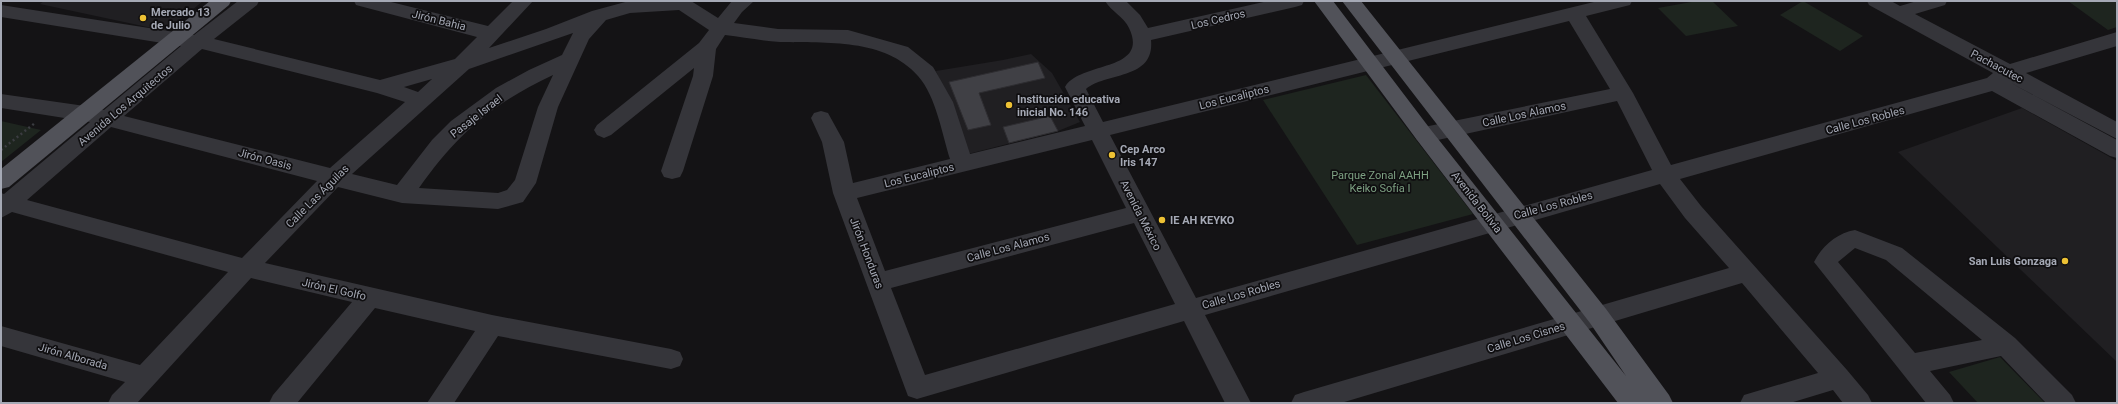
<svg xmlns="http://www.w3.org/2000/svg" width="2118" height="404" viewBox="0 0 2118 404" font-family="Roboto,sans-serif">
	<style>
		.built { fill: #201f22 }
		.green { fill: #1e251f }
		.building { fill: #404045; stroke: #2e2d31 }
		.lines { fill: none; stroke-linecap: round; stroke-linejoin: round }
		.path { stroke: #3b3c41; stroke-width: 2.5; stroke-dasharray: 2 3; stroke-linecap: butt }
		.minor { fill: #35353a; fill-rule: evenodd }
		.major { fill: #515259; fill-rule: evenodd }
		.poi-dot { fill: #edc134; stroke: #0f0e10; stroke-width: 1.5 }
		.labels { text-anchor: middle; stroke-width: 3.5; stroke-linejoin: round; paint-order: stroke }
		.poi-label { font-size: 11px; font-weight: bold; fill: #a5a9b5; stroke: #0f0e10; text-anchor: start }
		.street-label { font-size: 11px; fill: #a5a9b5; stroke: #0f0e10 }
		.park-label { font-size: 11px; fill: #7da082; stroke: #0f0e10 }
	</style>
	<rect width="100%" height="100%" fill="#141315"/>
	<!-- built -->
	<g class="built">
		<path d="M44 1H203L166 31 40 4Z"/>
		<path d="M1031 54 1052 73 1080 122 1058 131 968 154 936 71 1003 60Z"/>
		<path d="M2022 108 2117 161V362L1898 152Z"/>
	</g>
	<!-- green -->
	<g class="green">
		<path d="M1697 1H1712L1738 26 1686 36 1658 8Z"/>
		<path d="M1803 1 1863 36 1840 51 1780 15Z"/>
		<path d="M2068 1H2117V27L2108 30Z"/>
		<path d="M1366 75 1473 214 1357 245 1263 100Z"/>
		<path d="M1 121 41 130 1 162Z"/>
		<path d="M2000 357 2045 403H1978L1949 372Z"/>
	</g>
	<!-- building -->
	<g class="building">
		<path d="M1038 62 1045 78 979 93 991 125 968 130 949 82Z"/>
		<path d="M1050 116 1058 131 1009 143 1003 127Z"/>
	</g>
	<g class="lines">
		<!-- path -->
		<path class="path" d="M1 150 35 123"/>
		<!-- minor -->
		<g class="minor">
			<path d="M238 1H259L257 5 214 39 380 80 455 59 477 37 356 5 354 1H387L488 26 513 1H533L489 48 546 29 592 11 629 1H691L718 18 732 1H754L742 12 734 23 778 29 848 30 908 47 933 67 936 72 953 102 970 154 1085 126 1065 87C1080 61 1150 72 1129 28 1124 17 1111 11 1105 1H1126L1140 15 1148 28 1268 1H1304L1302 5 1295 7 1151 40C1155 80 1106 72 1086 89L1103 122 1598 1H1632L1630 5 1586 16 1633 93 1671 165 1987 78 1993 73 1869 5 1867 1H1891L1900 6 1917 1H1947L1945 5 1915 14 2010 64 2117 32V46L2026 73 2117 122V139L2009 82 2117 140V158L2110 156 1992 91 1680 179 1701 206 1847 370 1868 395 1872 403H1843L1833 390 1790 403H1740L1744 395 1818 373 1742 283 1341 403H1291L1295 395 1304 392 1729 268 1685 218 1660 184 1205 315 1251 403H1225L1184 321 917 399 908 396 905 388 833 193 822 142 811 118 814 113 821 111 828 113 844 142 853 183 950 159C942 134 936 96 918 76 885 38 826 43 780 42 762 41 744 37 725 35L716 49 713 76 683 171 680 177 672 179 664 177 661 171 693 76 694 68 611 135 604 138 597 135 594 130 597 125 699 43 709 30 679 10 630 13 606 20 589 39 558 107 536 183 523 202 498 209 402 203 338 187 265 263 492 315 671 349 680 352 683 359 680 366 671 369 498 336 454 403H427L475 331 375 308 297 403H269L273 395 352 302 251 278 137 403H108L112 395 125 382 1 346V326L140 365 228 272 12 212 1 218V193L4 194 90 122 1 108V94L85 106 104 110 181 46 1 17V5L194 35ZM1569 21 1610 89 1424 127 1417 130 1414 135 1417 140 1424 143 1617 101 1652 170 1196 298 1110 135ZM573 33 562 55 529 70 496 88 451 121 432 140 397 185 352 174 469 69ZM202 49 377 93 405 102 330 168 124 116ZM553 75 538 107 515 180 507 190 498 193 419 188C458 133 492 104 553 75ZM432 79 418 92 404 87ZM111 127 317 181 242 258 27 200ZM1092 140 1126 208 885 271 857 198ZM1134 223 1175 304 925 375 891 288Z"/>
			<path d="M1855 230 1902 248 2015 338 2072 395 2076 403H2046L2001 356 1930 371 1950 395 1954 403H1926L1814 262C1822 246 1837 233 1855 230ZM1855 248 1886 260 1982 340 1915 353 1838 262Z"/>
		</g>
		<!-- major -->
		<g class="major">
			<path d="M210 1H231L229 5 9 187 1 189V169Z"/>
			<path d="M1314 1H1333L1431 130 1626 376 1590 323 1342 1H1361L1606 309 1669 395 1673 403H1618L1417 140Z"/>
		</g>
	</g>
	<!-- markers -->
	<g class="poi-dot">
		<circle cx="143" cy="18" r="4"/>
		<circle cx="1009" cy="105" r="4"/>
		<circle cx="1112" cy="155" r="4"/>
		<circle cx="1162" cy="220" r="4"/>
		<circle cx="2065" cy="261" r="4"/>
	</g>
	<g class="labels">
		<!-- poi labels -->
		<g class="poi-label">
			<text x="151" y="16">Mercado 13<tspan x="151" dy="13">de Julio</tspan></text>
			<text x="1017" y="103">Institución educativa<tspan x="1017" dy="13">inicial No. 146</tspan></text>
			<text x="1120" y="153">Cep Arco<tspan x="1120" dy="13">Iris 147</tspan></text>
			<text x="1170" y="224">IE AH KEYKO</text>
			<text x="2057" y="265" text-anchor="end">San Luis Gonzaga</text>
		</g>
		<!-- street labels -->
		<g class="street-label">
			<text transform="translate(1218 19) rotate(-13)" y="4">Los Cedros</text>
			<text transform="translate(439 20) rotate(14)" y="4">Jirón Bahia</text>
			<text transform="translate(1997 66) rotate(28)" y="4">Pachacutec</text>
			<text transform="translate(1234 97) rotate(-14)" y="4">Los Eucaliptos</text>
			<text transform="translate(125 105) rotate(-40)" y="4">Avenida Los Arquitectos</text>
			<text transform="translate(1524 114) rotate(-12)" y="4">Calle Los Alamos</text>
			<text transform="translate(476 116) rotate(-38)" y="4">Pasaje Israel</text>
			<text transform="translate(1865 120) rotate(-15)" y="4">Calle Los Robles</text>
			<text transform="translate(265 159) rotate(15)" y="4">Jirón Oasis</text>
			<text transform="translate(919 175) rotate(-14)" y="4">Los Eucaliptos</text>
			<text transform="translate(317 196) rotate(-45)" y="4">Calle Las Águilas</text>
			<text transform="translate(1477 202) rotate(52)" y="4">Avenida Bolivia</text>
			<text transform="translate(1553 205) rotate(-15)" y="4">Calle Los Robles</text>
			<text transform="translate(1141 215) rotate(63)" y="4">Avenida México</text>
			<text transform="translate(1008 247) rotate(-15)" y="4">Calle Los Alamos</text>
			<text transform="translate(867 253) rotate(69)" y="4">Jirón Honduras</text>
			<text transform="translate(334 289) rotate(13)" y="4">Jirón El Golfo</text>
			<text transform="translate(1241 294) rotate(-16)" y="4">Calle Los Robles</text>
			<text transform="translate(1526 337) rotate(-17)" y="4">Calle Los Cisnes</text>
			<text transform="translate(73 356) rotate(16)" y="4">Jirón Alborada</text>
		</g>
		<!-- park labels -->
		<g class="park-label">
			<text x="1380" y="179">Parque Zonal AAHH<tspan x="1380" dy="13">Keiko Sofía I</tspan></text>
		</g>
	</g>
	<!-- border -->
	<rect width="2118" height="404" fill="none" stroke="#a5a9b5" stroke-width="4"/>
</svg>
